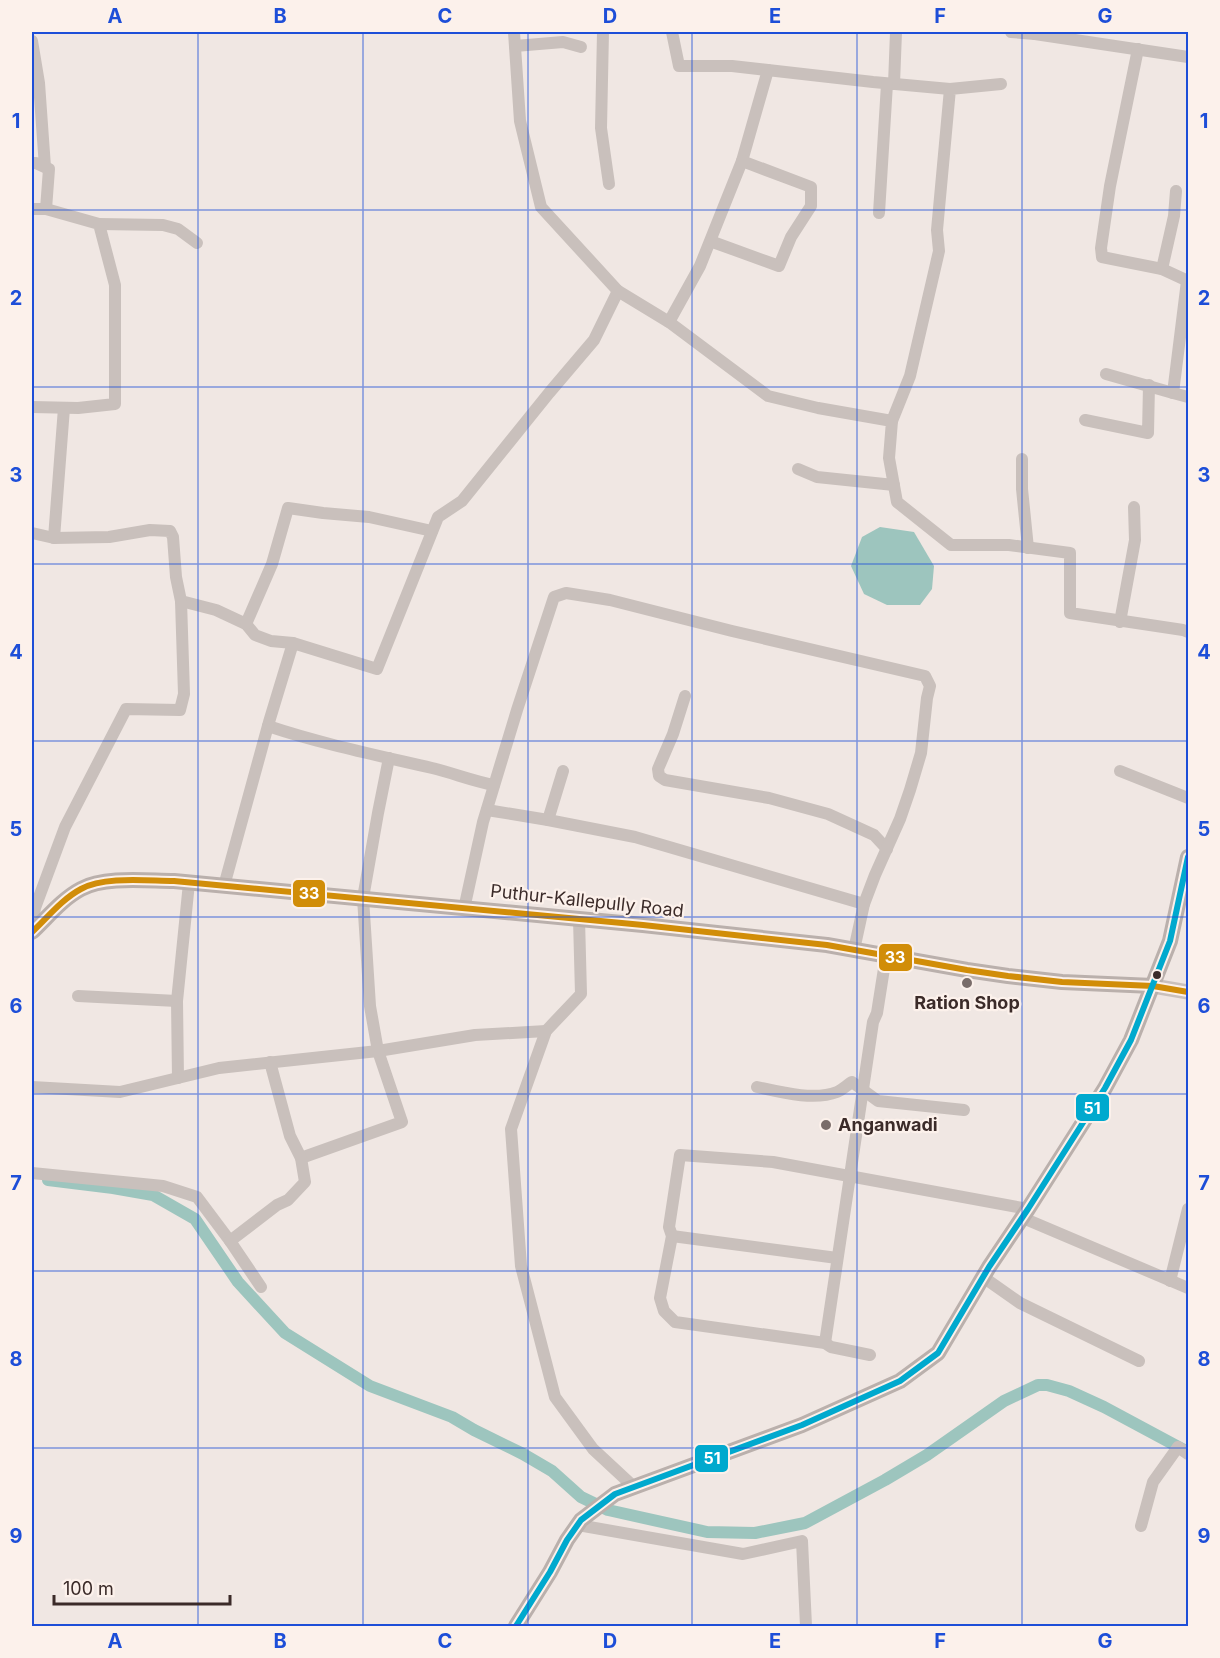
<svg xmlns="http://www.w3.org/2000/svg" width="1220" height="1658" viewBox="0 0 1220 1658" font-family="Inter,sans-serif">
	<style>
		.water { fill: #9dc5be }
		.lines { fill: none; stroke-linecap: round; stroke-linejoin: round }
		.canal { stroke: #9dc5be; stroke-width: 12 }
		.minor { stroke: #c9c0bc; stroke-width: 12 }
		.tertiary { stroke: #c9c0bc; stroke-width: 15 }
		.secondary { stroke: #bab0ac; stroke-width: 16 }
		.bus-1-casing { stroke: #fcf1eb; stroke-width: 10 }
		.bus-2-casing { stroke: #fcf1eb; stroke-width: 10 }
		.bus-1 { stroke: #d18d08; stroke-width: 6 }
		.bus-2 { stroke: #00a9ce; stroke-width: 6 }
		.grid { fill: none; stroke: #1d4ed8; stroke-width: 1.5; stroke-opacity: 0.55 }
		.bus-dot { fill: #3b2b29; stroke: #fcf1eb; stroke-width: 2 }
		.poi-dot { fill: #7a6d6a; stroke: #fcf1eb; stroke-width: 2 }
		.labels { text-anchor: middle; stroke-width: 4.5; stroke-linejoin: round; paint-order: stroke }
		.street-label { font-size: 18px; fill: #3b2b29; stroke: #fcf1eb }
		.poi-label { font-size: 18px; font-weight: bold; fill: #3b2b29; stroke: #fcf1eb }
		.line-badge { stroke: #fcf1eb; stroke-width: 2 }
		.badge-label { font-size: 16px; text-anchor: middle; font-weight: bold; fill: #fff }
		.neatline { fill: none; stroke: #1d4ed8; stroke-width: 2 }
		.grid-label { font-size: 20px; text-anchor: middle; font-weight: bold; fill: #1d4ed8 }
	</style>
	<rect width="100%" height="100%" fill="#f0e7e3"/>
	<!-- water -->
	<path class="water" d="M880 527 914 532 934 566 932 589 920 605H887L864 594 851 566 862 537Z"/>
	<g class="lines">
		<!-- canal -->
		<path class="canal" d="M48 1180 113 1188 153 1195 195 1219 238 1282 285 1333 370 1386 452 1417 474 1430 523 1454 552 1471 581 1497 608 1510 707 1532 755 1533 805 1523 885 1480 927 1455 1004 1401 1038 1385H1047L1069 1391 1104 1407 1186 1451"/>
		<!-- minor -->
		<g class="minor">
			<path d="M514 32 520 121 541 207 618 291"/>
			<path d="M603 32 601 128 609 184"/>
			<path d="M672 32 679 66H732L873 82 950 89"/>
			<path d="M1011 32 1035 34"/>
			<path d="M1035 32V34L1188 57"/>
			<path d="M32 41 39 83 45 167"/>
			<path d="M515 46 563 42 581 47"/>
			<path d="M1138 49 1110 186 1101 248 1102 257 1162 269 1188 281"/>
			<path d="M894 84 896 32"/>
			<path d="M742 161 768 70"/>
			<path d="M32 163H36L49 169 46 209"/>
			<path d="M32 209H46L99 224 115 285V404L78 408 32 407"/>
			<path d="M879 213 887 84"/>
			<path d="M99 224 163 225 178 229 197 243"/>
			<path d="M1162 269 1174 216 1176 191"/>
			<path d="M1187 281 1173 393 1188 397"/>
			<path d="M669 322 700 266 742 161 811 187V206L791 237 779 266 710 241"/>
			<path d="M1106 374 1173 393"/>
			<path d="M1085 420 1148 433 1149 385"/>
			<path d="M892 421 910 376 939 251 937 230 950 89 1001 84"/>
			<path d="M1022 459V489L1028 548"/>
			<path d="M798 469 817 477 894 485"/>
			<path d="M32 533 54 538 109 537 150 530 170 531 173 537 176 577 181 601 216 610 246 624 255 635 271 641 293 643"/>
			<path d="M54 538 64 408"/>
			<path d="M1120 622 1135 540 1134 507"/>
			<path d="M246 624 272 564 288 508 323 513 369 517 432 531"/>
			<path d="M685 696 673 734 658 769 659 776 665 780 769 798 828 814 874 835 887 849"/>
			<path d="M268 726C322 744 376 755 432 768 453 773 473 781 494 785"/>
			<path d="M1120 771 1188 798"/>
			<path d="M487 810 548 820 563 771"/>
			<path d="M548 820 635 837 864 904"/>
			<path d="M224 886 269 722 293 643 377 669 438 517 462 501 549 393 594 340 618 291 669 322 768 396 818 408 892 421 889 458 897 502 951 545H1009L1070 553V613L1183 630 1188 632"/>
			<path d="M464 909 483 822 517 710 554 597 566 593 610 600 732 631 925 676 930 686 927 698 921 753 910 790 900 819 875 875 864 904 854 950"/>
			<path d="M579 919 581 994 546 1031 511 1129 521 1266 555 1397 593 1449 635 1488"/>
			<path d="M32 929 35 908 65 827 126 709 180 710 184 694 181 601"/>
			<path d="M78 996 177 1001"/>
			<path d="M178 1078 177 1001 189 883"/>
			<path d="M32 1087 120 1092 219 1068 378 1051 475 1035 546 1031"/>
			<path d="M757 1087C780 1092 814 1101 837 1092 842 1090 847 1085 852 1082L878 1101 964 1110"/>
			<path d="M301 1158 402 1122 378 1051 370 1006 363 898 378 813 389 758"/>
			<path d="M32 1173 163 1186 197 1197 230 1241 261 1287"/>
			<path d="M1023 1218 1188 1288"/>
			<path d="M672 1236 837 1258"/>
			<path d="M230 1241 277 1205 288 1200 305 1182 301 1158 290 1136 270 1062"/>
			<path d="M983 1277 1020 1303 1139 1361"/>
			<path d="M1170 1281 1188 1209"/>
			<path d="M825 1343 873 1022 877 1013 886 956"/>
			<path d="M870 1355 831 1347 825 1343 675 1322 664 1311 660 1298 672 1236 669 1227 680 1155 773 1162 1028 1209"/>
			<path d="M578 1525 743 1554 802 1541 806 1626"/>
			<path d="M1141 1526 1153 1482 1178 1447 1188 1454"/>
		</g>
		<!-- tertiary -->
		<path class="tertiary" d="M1153 986 1188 992"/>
		<!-- secondary -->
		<g class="secondary">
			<path d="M32 932C47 918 62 899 81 889 105 876 147 881 174 881L643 925 827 945 967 970 1008 976 1062 982 1153 986"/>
			<path d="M516 1626 550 1572 567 1540 581 1520 615 1494 802 1425 900 1381 938 1353 989 1267 1028 1209 1105 1088 1131 1040 1170 941 1188 857"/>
		</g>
		<!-- bus-1 casing -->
		<g class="bus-1-casing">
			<path id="bus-1" d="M32 932C47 918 62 899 81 889 105 876 147 881 174 881L643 925 827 945 967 970 1008 976 1062 982 1153 986 1188 992"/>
		</g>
		<!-- bus-2 casing -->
		<g class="bus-2-casing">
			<path id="bus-2" d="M516 1626 550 1572 567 1540 581 1520 615 1494 802 1425 900 1381 938 1353 989 1267 1028 1209 1105 1088 1131 1040 1170 941 1188 857"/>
		</g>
		<!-- bus-1 -->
		<use href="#bus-1" class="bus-1"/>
		<!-- bus-2 -->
		<use href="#bus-2" class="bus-2"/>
	</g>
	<!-- grid -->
	<path class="grid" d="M198 32V1626M363 32V1626M528 32V1626M692 32V1626M857 32V1626M1022 32V1626M32 210H1188M32 387H1188M32 564H1188M32 741H1188M32 917H1188M32 1094H1188M32 1271H1188M32 1448H1188"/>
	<!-- markers -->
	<circle class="bus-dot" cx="1157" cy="975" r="5"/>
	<g class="poi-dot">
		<circle cx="967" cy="983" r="6"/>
		<circle cx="826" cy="1125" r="6"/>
	</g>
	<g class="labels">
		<!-- street labels -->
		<g class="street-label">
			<text transform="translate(587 901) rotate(6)" y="6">Puthur-Kallepully Road</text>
		</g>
		<!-- poi labels -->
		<g class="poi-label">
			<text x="967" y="1009">Ration Shop</text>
			<text x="838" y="1131" text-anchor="start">Anganwadi</text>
		</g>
	</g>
	<g class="line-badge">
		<rect x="292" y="879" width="34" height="29" rx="6" fill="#d18d08"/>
		<rect x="878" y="943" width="35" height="29" rx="6" fill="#d18d08"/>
		<rect x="1075" y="1093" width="35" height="29" rx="6" fill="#00a9ce"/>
		<rect x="694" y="1444" width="35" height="29" rx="6" fill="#00a9ce"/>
	</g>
	<g class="badge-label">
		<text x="309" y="899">33</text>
		<text x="895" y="963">33</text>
		<text x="1092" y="1114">51</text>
		<text x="712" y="1464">51</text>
	</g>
	<!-- border -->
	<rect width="1220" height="1658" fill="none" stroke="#fcf1eb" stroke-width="66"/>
	<!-- scale -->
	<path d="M54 1595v9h176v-9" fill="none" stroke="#3b2b29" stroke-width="3"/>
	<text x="63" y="1595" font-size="18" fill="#3b2b29" stroke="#fcf1eb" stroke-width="4.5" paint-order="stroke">100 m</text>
	<rect x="33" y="33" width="1154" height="1592" class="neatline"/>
	<g class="grid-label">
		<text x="115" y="23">A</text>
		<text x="280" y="23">B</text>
		<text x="445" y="23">C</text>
		<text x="610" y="23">D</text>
		<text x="775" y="23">E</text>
		<text x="940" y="23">F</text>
		<text x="1105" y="23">G</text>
		<text x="16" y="128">1</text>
		<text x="1204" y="128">1</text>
		<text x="16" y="305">2</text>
		<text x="1204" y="305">2</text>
		<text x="16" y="482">3</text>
		<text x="1204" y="482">3</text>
		<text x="16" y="659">4</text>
		<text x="1204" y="659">4</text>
		<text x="16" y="836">5</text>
		<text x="1204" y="836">5</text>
		<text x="16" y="1013">6</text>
		<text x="1204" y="1013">6</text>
		<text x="16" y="1190">7</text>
		<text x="1204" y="1190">7</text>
		<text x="16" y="1366">8</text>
		<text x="1204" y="1366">8</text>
		<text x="16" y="1543">9</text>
		<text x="1204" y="1543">9</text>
		<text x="115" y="1648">A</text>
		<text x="280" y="1648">B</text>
		<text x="445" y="1648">C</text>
		<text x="610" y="1648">D</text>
		<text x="775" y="1648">E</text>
		<text x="940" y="1648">F</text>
		<text x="1105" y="1648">G</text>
	</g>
</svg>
